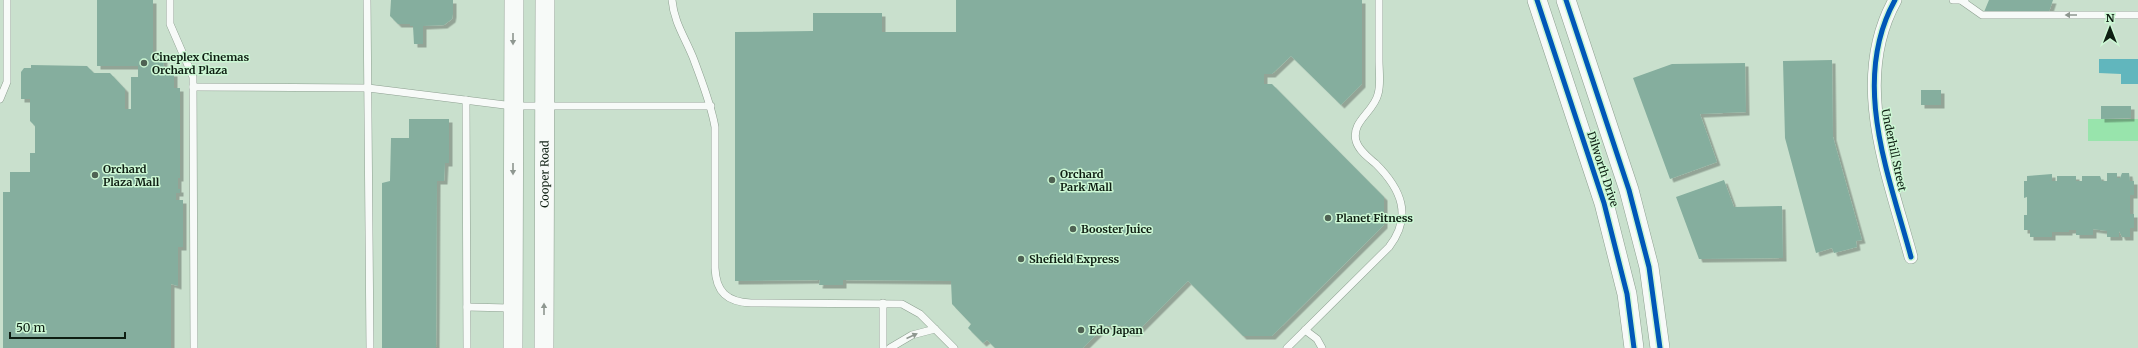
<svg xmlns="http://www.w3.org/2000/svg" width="2138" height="348" viewBox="0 0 2138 348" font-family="Merriweather,serif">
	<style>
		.green { fill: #98e4ac }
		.water { fill: #61b6bd }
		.building { fill: #85ae9e; filter: url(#shadow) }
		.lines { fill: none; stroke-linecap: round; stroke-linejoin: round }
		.lane-casing { stroke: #8d9f90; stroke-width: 8 }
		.street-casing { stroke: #8d9f90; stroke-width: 14 }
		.secondary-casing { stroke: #8d9f90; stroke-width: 20 }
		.lane { stroke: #f7faf8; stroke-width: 7 }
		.street { stroke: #f7faf8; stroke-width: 13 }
		.secondary { stroke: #f7faf8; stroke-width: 19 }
		.cycleway-casing { stroke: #ccf7d4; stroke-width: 8 }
		.cycleway { stroke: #0057b8; stroke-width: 5 }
		.oneway { fill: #8e9790 }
		.poi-dot { fill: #4f6253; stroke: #ccf7d4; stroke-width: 1.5 }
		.labels { text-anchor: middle; stroke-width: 3; stroke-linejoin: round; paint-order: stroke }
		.poi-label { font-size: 11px; font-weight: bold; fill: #0e1e12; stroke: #ccf7d4; text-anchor: start }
		.street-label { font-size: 11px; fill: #0e1e12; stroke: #ccf7d4 }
	</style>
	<defs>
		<filter id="shadow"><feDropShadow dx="3.5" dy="3.5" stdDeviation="0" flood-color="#0004"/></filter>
	</defs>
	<rect width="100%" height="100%" fill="#c9e0cd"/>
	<!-- green -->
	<rect class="green" x="2088" y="119" width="50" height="22"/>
	<!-- water -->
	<path class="water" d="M2099 59H2138V84H2121V74L2099 73Z"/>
	<!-- building -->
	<g class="building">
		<path d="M97 0H153V59H164L163 73H174V88H180V178H178V189H180V193H176V200H183V247H178V286L171 284V348H3V192H10V172H30V153H35V126L30 121V99H21V72L24 68H31V65L87 66 94 73H110L125 89V109H131V77H138V66H97Z"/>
		<path d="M391 0H453V14L452 19 444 25 423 26V44H414L413 26H410V24H398L390 16Z"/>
		<path d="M956 0H1362V84L1341 105 1291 56 1272 74H1264V84H1272L1384 197V225L1272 336H1243L1188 281 1136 333 1124 332V326H1105L1083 348H995L987 340 983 343 968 328 971 324 952 304 951 281 843 280V285H819L820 280 735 281V32L813 31V13H882V32H956Z"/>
		<path d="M1989 0H2053L2049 12H1984Z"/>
		<path d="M1832 60 1833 137 1862 240 1856 241 1857 247 1834 253 1832 248 1816 253 1785 138 1783 61Z"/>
		<path d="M1745 63 1746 112 1700 114 1717 162 1670 179 1633 78 1672 64Z"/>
		<rect x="1921" y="90" width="20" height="15"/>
		<path d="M2101 106H2131V118L2101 119Z"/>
		<path d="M409 119H449V163H445L444 181H437L436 348H382V183L390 181 391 138H409Z"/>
		<path d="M2107 173H2117V178H2120L2122 173H2129L2130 181H2134V195H2130V214H2134V228H2130V237H2122L2119 231V237H2107V231L2093 229V235H2076V230H2069V232H2052V237H2030V230H2024V215H2027V197L2024 198V181H2027V176L2052 174V181H2057V176H2076V181H2082V176H2100L2102 181H2107Z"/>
		<path d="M1724 180 1734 207 1782 206 1783 258 1699 259 1676 197Z"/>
	</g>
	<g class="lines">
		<!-- lane casing -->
		<g class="lane-casing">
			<g id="lane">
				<path d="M170 0V24L193 77 194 348"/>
				<path d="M367 0 370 348"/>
				<path d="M672 0C674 23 686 39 694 60 702 82 711 104 715 127V268C716 292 727 302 751 303L902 304 920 314 954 348"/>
				<path d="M1953 0H1965"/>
				<path d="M1962 1 1982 15H2138"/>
				<path d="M193 87 368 88 513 106H711"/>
				<path d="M0 99 7 82V0"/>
				<path d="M466 100 467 348"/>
				<path d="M883 303V348"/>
				<path d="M467 307 512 308"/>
				<path d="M1305 330 1317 339 1322 348"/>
				<path d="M890 348 912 335 935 329"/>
				<path d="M1287 348 1389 247C1413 216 1401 189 1376 164 1369 158 1359 151 1356 141 1351 121 1374 112 1378 94 1381 84 1379 71 1379 61 1379 40 1379 20 1379 0"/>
			</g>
		</g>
		<!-- street casing -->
		<g class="street-casing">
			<path id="street" d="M1895 0C1850 81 1889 175 1911 257"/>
		</g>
		<!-- secondary casing -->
		<g class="secondary-casing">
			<g id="secondary">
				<path d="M1537 0 1604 203 1627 294 1634 348"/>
				<path d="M1566 0 1629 190 1649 267 1660 348"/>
				<path d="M513 348 514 0"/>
				<path id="s1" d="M544 348 545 0"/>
			</g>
		</g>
		<!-- lane -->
		<use href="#lane" class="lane"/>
		<!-- street -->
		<use href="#street" class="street"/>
		<!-- secondary -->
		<use href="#secondary" class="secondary"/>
		<!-- cycleway casing -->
		<g class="cycleway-casing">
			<g id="cycleway">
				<path d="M1537 0 1604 203 1627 294 1634 348"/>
				<path d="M1566 0 1629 190 1649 267 1660 348"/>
				<path d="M1895 0C1850 81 1889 175 1911 257"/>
			</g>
		</g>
		<!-- cycleway -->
		<use href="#cycleway" class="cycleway"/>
	</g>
	<!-- one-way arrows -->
	<defs><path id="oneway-solid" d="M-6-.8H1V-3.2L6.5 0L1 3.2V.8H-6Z"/></defs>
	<g class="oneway">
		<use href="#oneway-solid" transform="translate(2071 15) rotate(180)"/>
		<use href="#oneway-solid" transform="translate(513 39) rotate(90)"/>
		<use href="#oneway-solid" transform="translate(513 169) rotate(90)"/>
		<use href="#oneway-solid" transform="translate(544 309) rotate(-90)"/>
		<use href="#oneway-solid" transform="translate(912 336) rotate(-24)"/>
	</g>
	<!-- markers -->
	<g class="poi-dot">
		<circle cx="144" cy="63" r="4"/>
		<circle cx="95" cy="175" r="4"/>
		<circle cx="1052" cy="180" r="4"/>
		<circle cx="1328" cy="218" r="4"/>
		<circle cx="1073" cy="229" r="4"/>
		<circle cx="1021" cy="259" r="4"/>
		<circle cx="1081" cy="330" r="4"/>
	</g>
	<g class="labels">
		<!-- poi labels -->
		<g class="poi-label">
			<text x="152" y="61">Cineplex Cinemas<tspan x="152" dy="13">Orchard Plaza</tspan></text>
			<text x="103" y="173">Orchard<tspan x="103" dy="13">Plaza Mall</tspan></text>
			<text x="1060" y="178">Orchard<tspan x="1060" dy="13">Park Mall</tspan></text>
			<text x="1336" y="222">Planet Fitness</text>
			<text x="1081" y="233">Booster Juice</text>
			<text x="1029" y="263">Shefield Express</text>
			<text x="1089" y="334">Edo Japan</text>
		</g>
		<!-- street labels -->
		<g class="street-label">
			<text transform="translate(1894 150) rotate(78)" y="4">Underhill Street</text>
			<text transform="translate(1603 169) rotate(72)" y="4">Dilworth Drive</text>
			<text dy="4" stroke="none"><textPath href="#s1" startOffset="174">Cooper Road</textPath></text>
		</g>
	</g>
	<!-- north arrow -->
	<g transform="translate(2110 28)" stroke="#ccf7d4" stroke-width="3" paint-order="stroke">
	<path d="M0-3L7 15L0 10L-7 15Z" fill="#0e1e12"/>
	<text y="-6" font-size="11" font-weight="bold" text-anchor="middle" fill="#0e1e12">N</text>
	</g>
	<!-- scale -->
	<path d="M10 332v6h115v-6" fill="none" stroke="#0e1e12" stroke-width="2"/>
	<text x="16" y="332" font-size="12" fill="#0e1e12" stroke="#ccf7d4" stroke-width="3" paint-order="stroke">50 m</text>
</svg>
